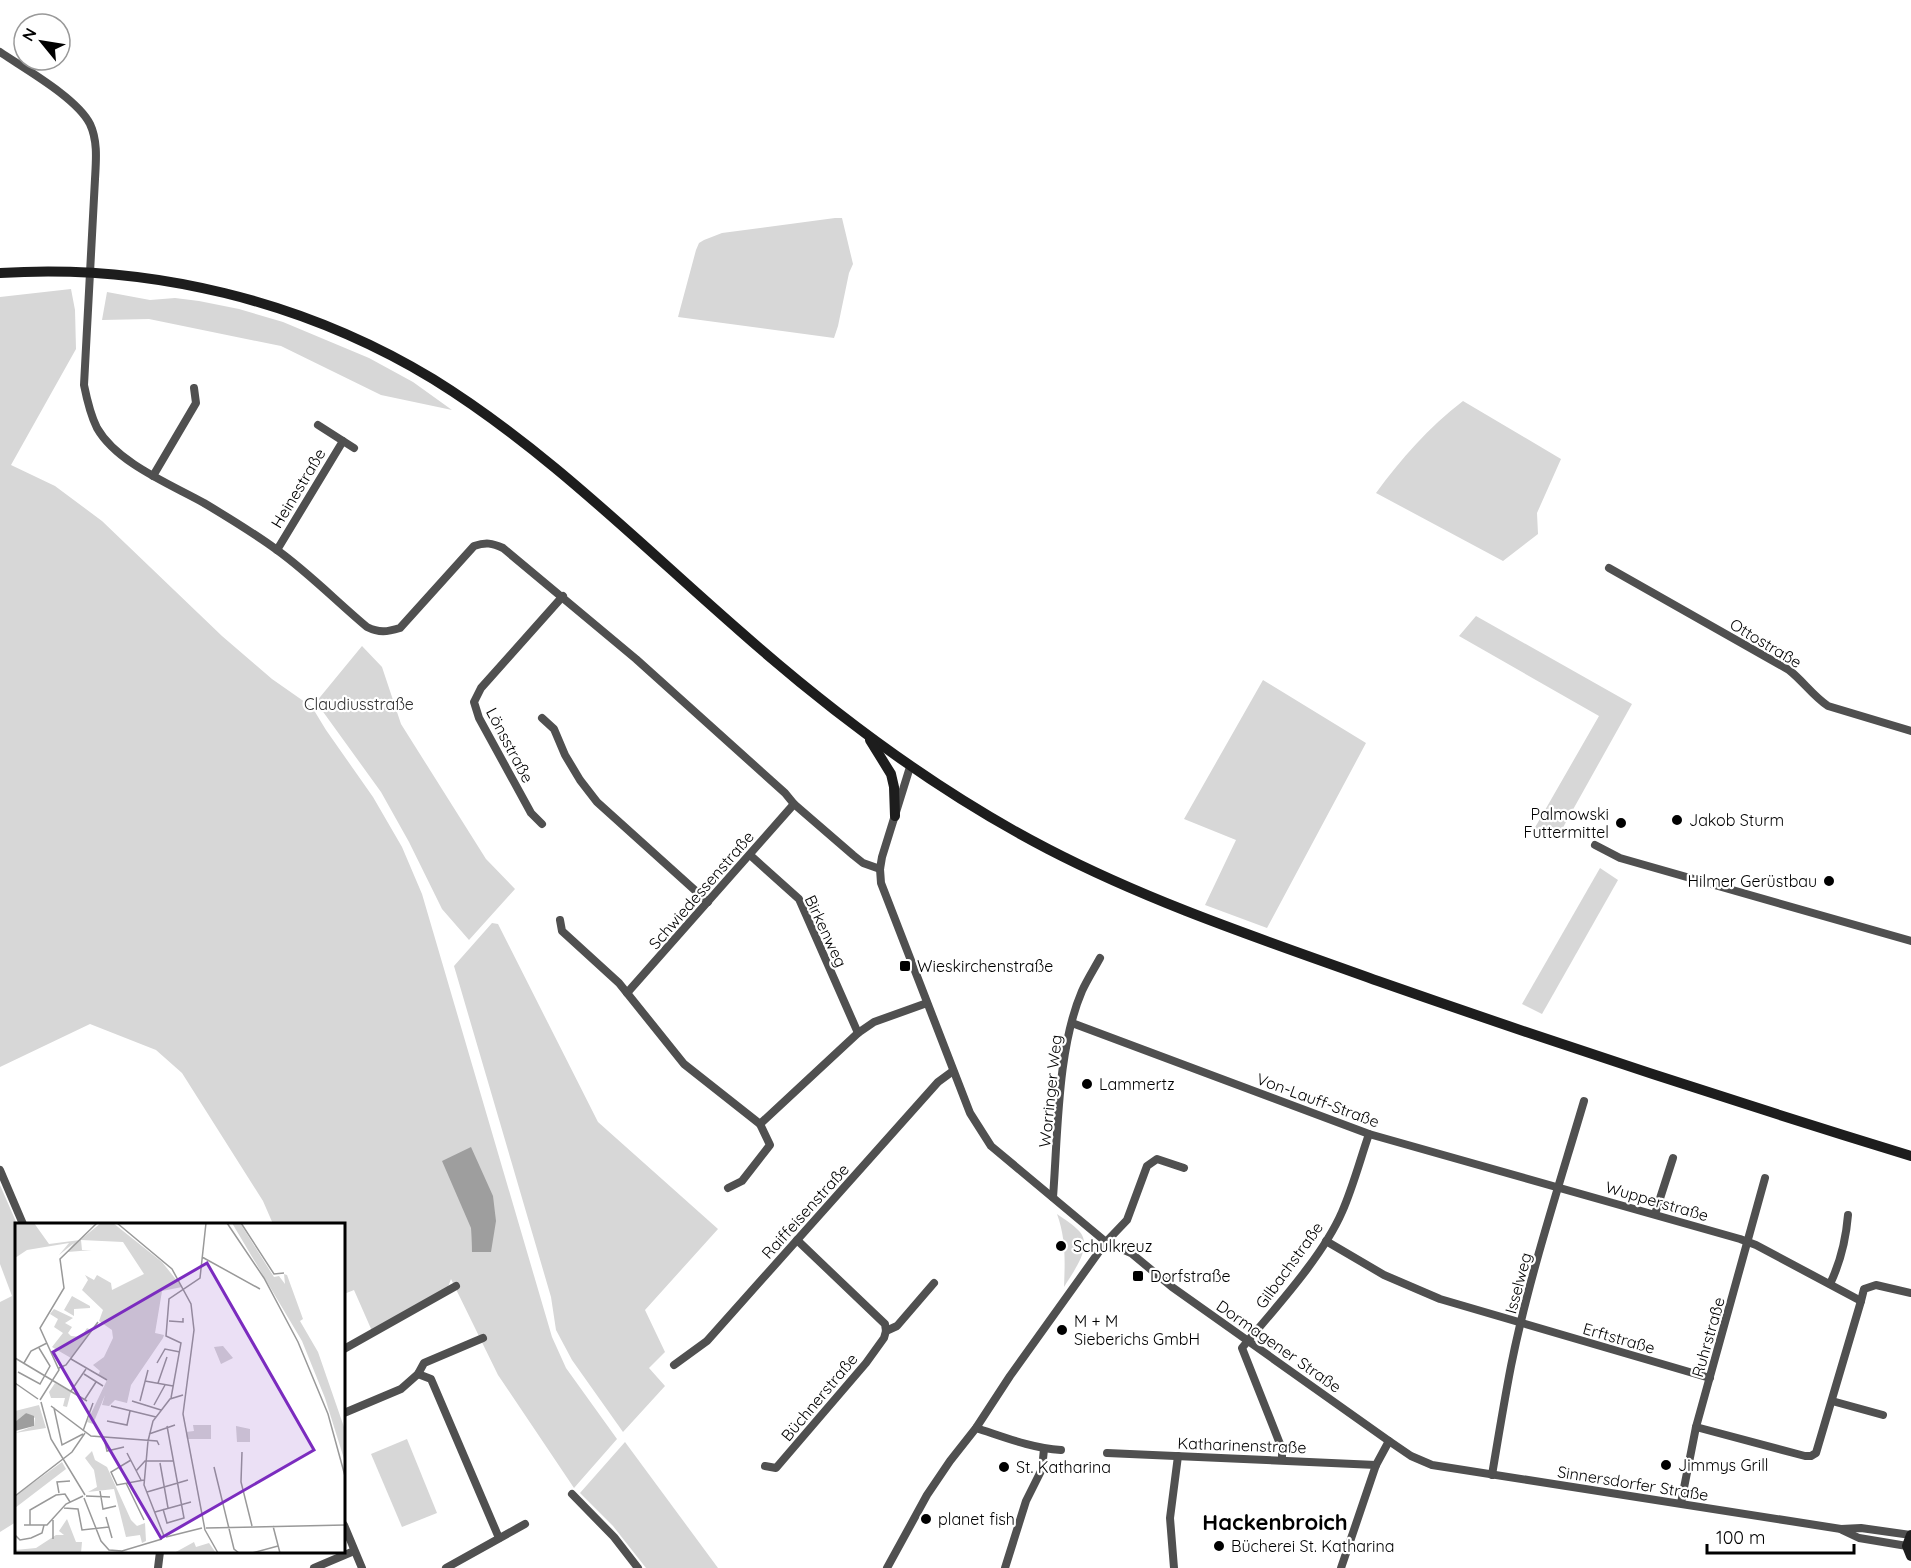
<svg xmlns="http://www.w3.org/2000/svg" width="1911" height="1568" viewBox="0 0 1911 1568" font-family="Quicksand,sans-serif">
	<style>
		.green { fill: #d7d7d7; fill-rule: evenodd }
		.water { fill: #9e9e9e }
		.lines { fill: none; stroke-linecap: round; stroke-linejoin: round }
		.street { stroke: #505050; stroke-width: 8 }
		.secondary { stroke: #1d1d1d; stroke-width: 10 }
		.poi-dot { fill: #000; stroke: #fff; stroke-width: 2 }
		.labels { text-anchor: middle; stroke-width: 4.5; stroke-linejoin: round; paint-order: stroke }
		.street-label { font-size: 16px; fill: #000; stroke: #fff }
		.park-label { font-size: 16px; fill: #2e2e2e; stroke: #fff }
		.poi-label { font-size: 16px; fill: #000; stroke: #fff; text-anchor: start }
		.district-label { font-size: 22px; font-weight: bold; fill: #000; stroke: #fff }
		.inset-road { fill: none; stroke: #999; stroke-width: 1.5 }
		.view { fill: #7b2cbf; fill-opacity: 0.15; stroke: #7b2cbf; stroke-width: 3 }
		.inset-edge { fill: none; stroke: #000; stroke-width: 3 }
	</style>
	<rect width="100%" height="100%" fill="#fff"/>
	<!-- green -->
	<g class="green">
		<path d="M835 218H842L853 264 849 273 838 326 834 338 678 317 696 250 699 243 704 240 722 233Z"/>
		<path d="M71 289 75 310 76 349 11 465 55 486 102 521 222 636 272 679 312 707 326 730 373 797 402 847 422 894 552 1337 566 1368 617 1439 574 1488 498 1375 451 1279 448 1287 372 1331 354 1290 344 1294V1224H273L263 1201 182 1073 156 1050 90 1024 0 1067V297ZM471 1228 491 1252 472 1251Z"/>
		<path d="M107 292 150 300 175 298 199 301 239 309 283 322 369 358 413 382 452 410 381 395 281 346 149 319 102 320Z"/>
		<path d="M1463 401 1561 459 1537 513 1538 534 1503 561 1376 493C1401 459 1429 427 1463 401Z"/>
		<path d="M1476 616 1632 704 1556 840 1533 831 1599 716 1459 636Z"/>
		<path d="M362 646 382 667 401 724 486 859 515 889 469 940 442 909 409 842 381 792 316 702Z"/>
		<path d="M1263 680 1366 743 1267 928 1205 905 1236 840 1184 819Z"/>
		<path d="M1600 868 1618 880 1542 1014 1522 1004Z"/>
		<path d="M492 923 498 924 598 1122 718 1229 645 1310 665 1352 649 1368 665 1386 623 1432 572 1360 556 1330 551 1297 454 966Z"/>
		<path d="M0 1185 17 1224 16 1522 0 1532V1302L12 1296 0 1264Z"/>
		<path d="M1057 1214C1064 1219 1074 1225 1080 1232 1093 1248 1072 1273 1064 1287 1065 1261 1066 1239 1057 1214Z"/>
		<path d="M407 1439 437 1513 402 1527 371 1454Z"/>
		<path d="M625 1442 718 1568H646L613 1526 580 1493Z"/>
	</g>
	<!-- water -->
	<path class="water" d="M471 1147 493 1196 496 1221 491 1252H472L471 1228 442 1161Z"/>
	<g class="lines">
		<!-- street -->
		<g class="street">
			<path d="M0 52C25 69 77 98 90 124 98 141 96 161 95 179L84 385C87 400 90 414 97 428 117 463 170 484 204 503 229 518 254 533 277 550 309 573 337 602 367 627 379 633 387 632 400 628L474 546C486 542 492 543 503 548L636 659 785 793 794 804 853 855 863 863 880 869"/>
			<path d="M343 441 354 448"/>
			<path d="M153 476 196 403 194 388"/>
			<path d="M277 550 343 441 318 425"/>
			<path d="M1609 568 1789 670C1803 681 1813 696 1828 706L1911 731"/>
			<path d="M542 718 554 729 565 755 580 780 597 802 708 902"/>
			<path d="M910 767 882 857 880 869 881 883 970 1113 991 1146 1106 1242 1131 1253 1172 1287 1389 1441 1411 1456 1432 1465 1841 1529 1861 1528 1911 1535"/>
			<path d="M542 824 531 813 479 718 474 702 481 688 563 596"/>
			<path d="M1595 845 1620 858 1911 941"/>
			<path d="M750 855 799 899 858 1033"/>
			<path d="M560 920 562 931 619 983 684 1064 760 1124 770 1145 742 1181 728 1188"/>
			<path d="M627 993 794 804"/>
			<path d="M1072 1023 1369 1134 1740 1239 1756 1245 1861 1301 1816 1453 1811 1456H1805L1696 1427"/>
			<path d="M760 1124 858 1033 874 1022 927 1003"/>
			<path d="M0 1170 23 1224"/>
			<path d="M1053 1197C1058 1134 1057 1049 1082 991 1087 980 1094 969 1100 958"/>
			<path d="M1655 1214 1673 1158"/>
			<path d="M1326 1241 1384 1275 1440 1299 1710 1378"/>
			<path d="M1830 1284C1840 1263 1846 1239 1848 1215"/>
			<path d="M1861 1301 1864 1289 1876 1285 1911 1293"/>
			<path d="M886 1331 897 1326 934 1283"/>
			<path d="M344 1349 456 1286"/>
			<path d="M674 1365 707 1341 938 1082 953 1071"/>
			<path d="M418 1374 431 1379 499 1538"/>
			<path d="M1832 1401 1883 1415"/>
			<path d="M344 1413 401 1389 418 1374 424 1363 483 1338"/>
			<path d="M976 1428C1004 1437 1031 1448 1061 1450"/>
			<path d="M1107 1453 1376 1465"/>
			<path d="M1282 1460V1449L1242 1348C1274 1309 1322 1258 1342 1212 1353 1187 1360 1160 1369 1134"/>
			<path d="M765 1466 776 1468 866 1363 884 1338 886 1331 885 1324 797 1240"/>
			<path d="M1492 1475C1498 1439 1504 1402 1511 1366 1529 1277 1558 1189 1584 1101"/>
			<path d="M572 1494 614 1537 638 1568"/>
			<path d="M1681 1503 1696 1427 1765 1178"/>
			<path d="M344 1525 362 1568"/>
			<path d="M1842 1530 1859 1538 1907 1546"/>
			<path d="M158 1568 160 1552"/>
			<path d="M314 1568 354 1551"/>
			<path d="M446 1568 525 1524"/>
			<path d="M887 1568 927 1495 950 1461 976 1428 1010 1376 1106 1242 1127 1220 1147 1166 1157 1159 1184 1168"/>
			<path d="M1005 1568 1026 1501 1042 1469 1044 1449"/>
			<path d="M1174 1568 1170 1518 1178 1456"/>
			<path d="M1341 1568 1376 1465 1389 1441"/>
		</g>
		<!-- secondary -->
		<g class="secondary">
			<path d="M0 273C150 263 304 301 433 379 546 449 641 545 741 632 835 715 936 791 1048 849 1154 904 1267 941 1378 981 1555 1043 1732 1101 1911 1156"/>
			<path d="M870 740 891 774 894 787 895 816"/>
			<path d="M1911 1535 1907 1546 1911 1556"/>
		</g>
	</g>
	<!-- markers -->
	<g class="poi-dot">
		<circle cx="1677" cy="820" r="6"/>
		<circle cx="1621" cy="823" r="6"/>
		<circle cx="1829" cy="881" r="6"/>
		<rect x="899" y="960" width="12" height="12" rx="3"/>
		<circle cx="1087" cy="1084" r="6"/>
		<circle cx="1061" cy="1246" r="6"/>
		<rect x="1132" y="1270" width="12" height="12" rx="3"/>
		<circle cx="1062" cy="1330" r="6"/>
		<circle cx="1666" cy="1465" r="6"/>
		<circle cx="1004" cy="1467" r="6"/>
		<circle cx="926" cy="1519" r="6"/>
		<circle cx="1219" cy="1546" r="6"/>
	</g>
	<g class="labels">
		<!-- street labels -->
		<g class="street-label">
			<text transform="translate(298 488) rotate(-59)" y="6">Heinestraße</text>
			<text transform="translate(1766 643) rotate(31)" y="6">Ottostraße</text>
			<text transform="translate(510 745) rotate(62)" y="6">Lönsstraße</text>
			<text transform="translate(701 890) rotate(-49)" y="6">Schwiedessenstraße</text>
			<text transform="translate(826 931) rotate(65)" y="6">Birkenweg</text>
			<text transform="translate(1050 1091) rotate(-84)" y="6">Worringer Weg</text>
			<text transform="translate(1318 1100) rotate(20)" y="6">Von-Lauff-Straße</text>
			<text transform="translate(1657 1201) rotate(16)" y="6">Wupperstraße</text>
			<text transform="translate(805 1211) rotate(-48)" y="6">Raiffeisenstraße</text>
			<text transform="translate(1289 1265) rotate(-54)" y="6">Gilbachstraße</text>
			<text transform="translate(1518 1283) rotate(-75)" y="6">Isselweg</text>
			<text transform="translate(1708 1337) rotate(-74)" y="6">Ruhrstraße</text>
			<text transform="translate(1619 1338) rotate(16)" y="6">Erftstraße</text>
			<text transform="translate(1279 1346) rotate(35)" y="6">Dormagener Straße</text>
			<text transform="translate(819 1397) rotate(-50)" y="6">Büchnerstraße</text>
			<text transform="translate(1242 1445) rotate(2)" y="6">Katharinenstraße</text>
			<text transform="translate(1633 1483) rotate(9)" y="6">Sinnersdorfer Straße</text>
		</g>
		<!-- park labels -->
		<g class="park-label">
			<text x="359" y="710">Claudiusstraße</text>
		</g>
		<!-- poi labels -->
		<g class="poi-label">
			<text x="1609" y="820" text-anchor="end">Palmowski<tspan x="1609" dy="18">Futtermittel</tspan></text>
			<text x="1689" y="826">Jakob Sturm</text>
			<text x="1817" y="887" text-anchor="end">Hilmer Gerüstbau</text>
			<text x="917" y="972">Wieskirchenstraße</text>
			<text x="1099" y="1090">Lammertz</text>
			<text x="1073" y="1252">Schulkreuz</text>
			<text x="1150" y="1282">Dorfstraße</text>
			<text x="1074" y="1327">M + M<tspan x="1074" dy="18">Sieberichs GmbH</tspan></text>
			<text x="1678" y="1471">Jimmys Grill</text>
			<text x="1016" y="1473">St. Katharina</text>
			<text x="938" y="1525">planet fish</text>
			<text x="1231" y="1552">Bücherei St. Katharina</text>
		</g>
		<!-- district labels -->
		<g class="district-label">
			<text x="1275" y="1530">Hackenbroich</text>
		</g>
	</g>
	<!-- overview -->
	<g transform="translate(15 1223)">
		<rect width="330" height="330" fill="#fff"/>
		<path d="M0 0H19L34 21 65 17 86 0H98L147 39 167 64 147 68 140 110 149 112 148 115 116 162 112 180 100 177 94 183 87 182 90 172 78 201 72 199 92 157 83 152 85 148 78 142 89 134 98 115 97 107 84 98 88 87 67 67 73 57 70 52 79 57 82 52 96 60 97 67 129 51 108 19 66 17 67 27H77L52 29 59 20 44 32 54 20 12 27 0 35ZM217 0H225L259 54 264 53 270 61 269 51 272 52 288 96 285 98 303 129 330 207V239L310 175 287 118ZM57 73 75 83V85L59 86V93L49 87ZM39 86 58 95 50 100 57 104 53 110 56 113 66 114 72 105 76 107 56 135 37 124 48 110 39 104 43 96 35 91ZM208 123 218 135 206 141 199 124ZM40 160 56 169 52 184 48 183 50 175H36L34 169ZM24 182 31 205 0 210 19 203 20 195 11 190 0 199V188ZM178 202H196V216H172L171 209 179 208ZM221 203 235 206V219H222ZM77 228 80 237 92 244 116 297 122 303 130 300 131 318 127 320 125 312 111 314 99 266 73 269 82 264 79 247 70 235ZM47 239 51 246 0 285V273ZM52 296 61 319H67L66 330H0V327L21 325 41 312H49L44 308ZM179 319 181 324 194 320 201 330H159Z" fill="#d7d7d7"/>
		<path d="M11 190 19 193V203L0 208V199Z" fill="#9e9e9e"/>
		<path class="inset-road" d="M102 0 157 46 176 81 179 107 168 191 190 307M212 0 249 55 283 119 313 191 330 253M226 0 259 51 269 50M187 34 245 66M154 98 168 99V95M0 135 72 178M56 136 92 157M9 140 16 128 32 120M142 140 150 126 165 129M44 145 51 142 83 99M3 149 25 161 35 143 24 125M69 151 88 163M130 158 158 163M0 160 23 176M143 160 152 134M56 168 71 146M156 175 166 120 151 113 154 76 185 55 191 0M70 176 81 159M25 177 44 147 25 105 49 65 45 36 82 0M117 178 146 187M125 178 133 147M26 179 36 216 70 272M139 182 150 162M36 183 76 213 142 218 144 222M96 183 141 194M39 185 47 222 68 211M92 198 112 202 115 188M68 208 78 180M134 211 160 202M89 215 92 228 109 224M227 229 226 259 237 303M112 230 126 257M116 237 96 249 102 262 129 257M145 240 153 285M199 244 219 326 224 330M121 248 130 238H158M111 260 129 297M85 268 88 286 101 283M132 269 173 257M44 270 42 259 55 258M0 273 57 229 70 210M71 273 95 274M69 275 86 318 94 327 107 328 147 316M49 285 63 286 67 307 94 304M148 286 152 300 169 295 152 203M140 289 176 279M91 294 97 315M38 297V316M9 302H32L51 281 68 273M15 302V287L41 272 50 271 55 279M258 303 265 330M191 305 330 302M190 307 203 330M0 312 5 317 16 315 27 310 29 302M149 313 129 262 133 218 138 198 155 176 168 172M151 314 187 305M237 330 263 323"/>
		<path class="view" d="M192 40 299 227 146 315 38 129Z"/>
		<rect width="330" height="330" class="inset-edge"/>
	</g>
	<!-- north arrow -->
	<g transform="translate(42 42) rotate(300)"><circle r="28" fill="#ffffff" stroke="#999999" stroke-width="1.5"/>
	<path d="M0-4.5L10 22L0 15L-10 22Z" fill="#000000"/>
	<text y="-9" font-size="16" font-weight="bold" text-anchor="middle" fill="#000000">N</text>
	</g>
	<!-- scale -->
	<path d="M1707 1544v9h147v-9" fill="none" stroke="#000000" stroke-width="3"/>
	<text x="1716" y="1544" font-size="18" fill="#000000" stroke="#ffffff" stroke-width="4.5" paint-order="stroke">100 m</text>
</svg>
